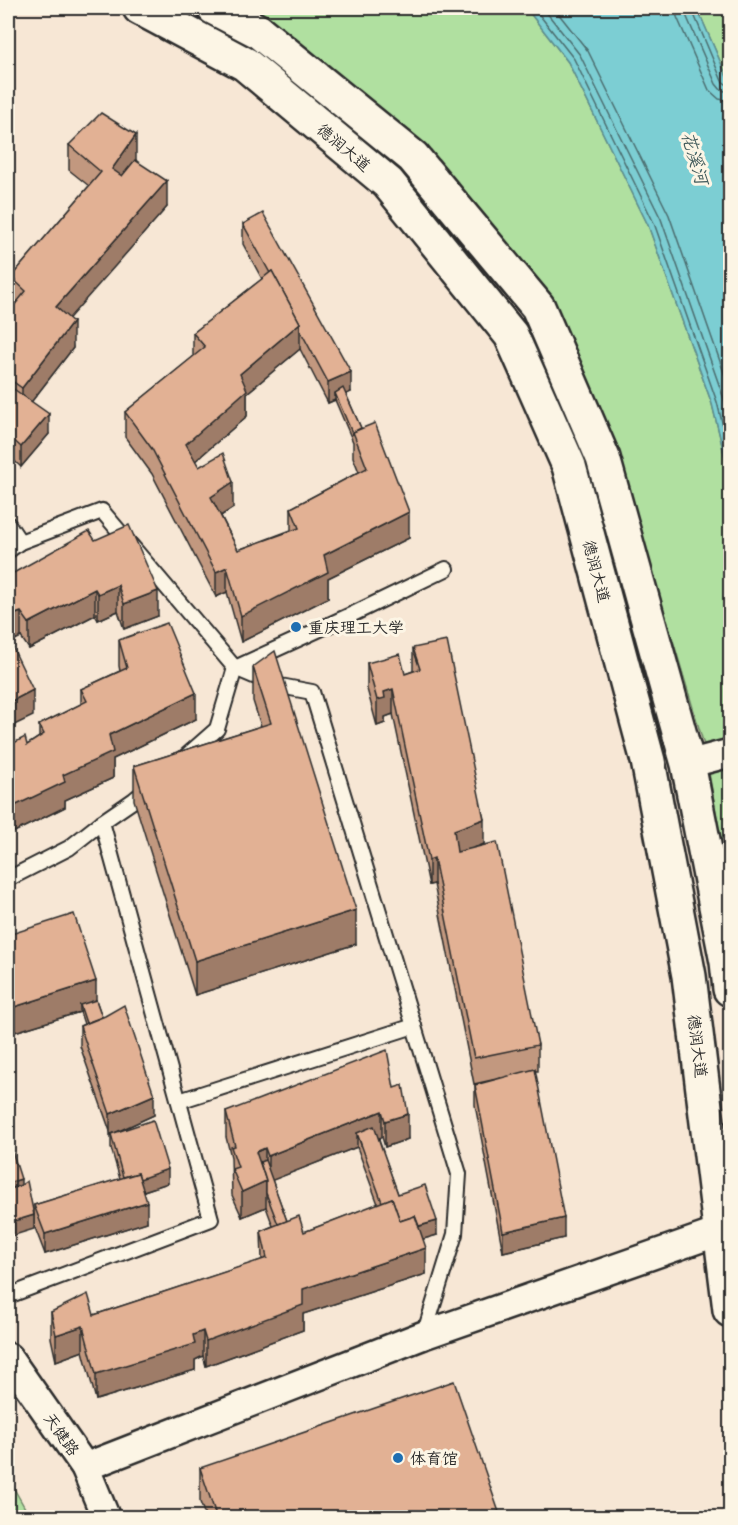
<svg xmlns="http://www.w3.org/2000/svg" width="738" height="1525" viewBox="0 0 738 1525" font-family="'Playpen Sans','LXGW WenKai TC',sans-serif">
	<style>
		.green { fill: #b0e0a0; stroke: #6e8666; stroke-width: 1.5 }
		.water { fill: #7cced3; stroke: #5c8d90; stroke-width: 1.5 }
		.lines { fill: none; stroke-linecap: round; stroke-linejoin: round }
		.shore { stroke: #4b6c6e; stroke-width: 1.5 }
		.lane-casing { stroke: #2b2b2b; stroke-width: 18 }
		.street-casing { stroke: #2b2b2b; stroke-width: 32 }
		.secondary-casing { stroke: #2b2b2b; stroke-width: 38 }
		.lane { stroke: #fcf5e5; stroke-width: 14 }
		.street { stroke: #fcf5e5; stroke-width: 27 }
		.secondary { stroke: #fcf5e5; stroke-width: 33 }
		.wall { fill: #c2987f; stroke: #2b2b2b; stroke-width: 1.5; fill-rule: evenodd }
		.shaded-wall { fill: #9e7c68; stroke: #2b2b2b; stroke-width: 1.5 }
		.building { fill: #e2b194; stroke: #2b2b2b; stroke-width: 1.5 }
		.poi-dot { fill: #1f6fb2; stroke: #fcf5e5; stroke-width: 2 }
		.labels { text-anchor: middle; stroke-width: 6; stroke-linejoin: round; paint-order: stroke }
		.street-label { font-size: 16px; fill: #2b2b2b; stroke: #fcf5e5 }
		.poi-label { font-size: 16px; fill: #2b2b2b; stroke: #fcf5e5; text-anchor: start }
		.water-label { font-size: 18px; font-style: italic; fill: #435c5d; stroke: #fcf5e5 }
	</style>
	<rect width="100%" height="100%" fill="#f7e7d5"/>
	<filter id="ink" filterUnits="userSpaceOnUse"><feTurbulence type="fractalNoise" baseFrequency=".0167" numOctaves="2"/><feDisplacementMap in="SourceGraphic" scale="12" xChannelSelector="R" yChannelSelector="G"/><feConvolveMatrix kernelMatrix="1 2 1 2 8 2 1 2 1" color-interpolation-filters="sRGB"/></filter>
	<g filter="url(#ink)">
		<!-- green -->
		<g class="green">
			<path d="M246 8H526L568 62 648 225 712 404 730 478V892L704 745 625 479 546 300Z"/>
			<path d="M697 8H730V84Z"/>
			<path d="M8 1478 30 1517H8Z"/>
		</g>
		<!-- water -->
		<path class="water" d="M526 8H697L730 84V478L712 404 648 225 568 62Z"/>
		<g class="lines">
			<!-- shore -->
			<g class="shore">
				<path d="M534 8 574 59 654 223 717 402 730 454"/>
				<path d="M543 8 580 55 661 219 724 399 730 423"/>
				<path d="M554 8 588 51 669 215 730 390"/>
				<path d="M676 8 677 17 709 90 719 99 730 101"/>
				<path d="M685 8 686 15 716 84 721 90 730 92"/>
				<path d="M692 8 693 12 722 81 726 84 730 85"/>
			</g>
			<!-- lane casing -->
			<g class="lane-casing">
				<g id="lane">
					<path d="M8 524 20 542"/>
					<path d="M8 551 20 542 102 511 235 668 275 685 312 692 459 1174 455 1234 424 1335"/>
					<path d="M184 758 217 729 235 668 355 613 446 569"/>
					<path d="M8 879 69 848 102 822 134 800 146 790"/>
					<path d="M179 1101 414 1026"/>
					<path d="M8 1296 211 1219 102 822"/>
				</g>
			</g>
			<!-- street casing -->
			<g class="street-casing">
				<g id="street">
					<path d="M688 764 730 753"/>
					<path d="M8 1357 85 1467 106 1518"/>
					<path d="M85 1467 424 1335 721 1231"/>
				</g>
			</g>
			<!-- secondary casing -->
			<g class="secondary-casing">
				<g id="secondary">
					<path d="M140 8 245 64 388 183 511 335 569 466 648 761 689 976 730 1310"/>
					<path d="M214 8 258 31 413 157 538 307 603 458 688 764 727 962 730 989"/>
				</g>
			</g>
			<!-- lane -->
			<use href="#lane" class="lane"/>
			<!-- street -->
			<use href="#street" class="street"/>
			<!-- secondary -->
			<use href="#secondary" class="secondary"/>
		</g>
		<!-- wall -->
		<g class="wall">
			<path d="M69 145 136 160 167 207 68 318 73 348 31 402 49 434 21 467 8 455V313L14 305 11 302V277L89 186 69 170Z"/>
			<path d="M243 224 351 392 346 394 409 538 328 578V598L241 642 227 592 216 597 152 474 125 437V412L193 357V333L262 279 243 244ZM300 349 328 403 335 400 353 442V457L359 472 291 508V530L238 550 221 516 233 508 199 467 195 461 247 416V393Z"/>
			<path d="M95 540 158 616 124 629 118 611 98 620 95 615 29 649 21 637 8 643V576Z"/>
			<path d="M119 640 196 719 113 759V778L65 800V807L8 835V746L27 745 39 737V725L81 704V689L120 671 119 666Z"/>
			<path d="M413 648 484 844 478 847 538 1045V1071H535L564 1238 503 1252 475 1105V1085L501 1078 474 1084 434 884 429 885 393 714 385 717V723L377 726 367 689V663L405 674 413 671Z"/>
			<path d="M253 667 356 944 195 995 134 800V766L261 726 253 701Z"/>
			<path d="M8 935 96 1000 102 1017 154 1115 112 1134 168 1183 144 1191 147 1222 45 1254 34 1225V1205L120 1179 111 1148V1134L80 1046V1026L84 1024 80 1012 8 1034Z"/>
			<path d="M394 1088 408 1139 385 1147 382 1137 378 1139 398 1194 437 1235 423 1239 426 1274 303 1314V1330L206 1366 203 1356 195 1360V1370L96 1400 83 1351 56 1361 51 1338V1312L94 1315 262 1260 261 1231 273 1226 266 1207 242 1217 232 1195 231 1157 226 1137V1112ZM357 1147 378 1204 304 1232 287 1221 272 1180Z"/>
			<path d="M200 1468 501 1518H206L200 1502Z"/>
		</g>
		<!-- shaded-wall -->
		<g class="shaded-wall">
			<path d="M136 135V160L112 195V169Z"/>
			<path d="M167 181V207L56 333V307Z"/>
			<path d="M73 322V348L22 414V388Z"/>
			<path d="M300 323V349L247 393V416L186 469V444L240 374Z"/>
			<path d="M351 372V392L337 398 335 393V400L328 403V382Z"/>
			<path d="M49 414V434L21 467V447Z"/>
			<path d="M233 482V508L211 522V497Z"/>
			<path d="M409 512V538L328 578V598L241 642V616L324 555Z"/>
			<path d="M227 567V592L216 597V572Z"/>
			<path d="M118 585V611L98 620V594Z"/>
			<path d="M95 589V615L29 649V623Z"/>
			<path d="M158 591V616L124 629V604Z"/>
			<path d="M21 612V637L8 643V617Z"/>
			<path d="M393 689V714L385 717V723L377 726V700L384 692Z"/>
			<path d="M33 690V716L8 728V703Z"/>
			<path d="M196 693V719L113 759V778L65 800V807L8 835V809L63 775 109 735Z"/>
			<path d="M484 819V844L454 856V830Z"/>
			<path d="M434 858V884L429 885V860Z"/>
			<path d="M356 910V944L195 995V961Z"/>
			<path d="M96 981V1007L80 1005V1012L8 1034V1009Z"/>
			<path d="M154 1095V1115L110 1135V1114Z"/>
			<path d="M382 1111V1137L361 1145 357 1133V1147L268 1182V1156Z"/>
			<path d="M408 1114V1139L385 1147V1121Z"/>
			<path d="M265 1148V1174L260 1176 256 1152Z"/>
			<path d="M168 1169V1183L125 1197V1183Z"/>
			<path d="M21 1179V1199L8 1204V1183Z"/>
			<path d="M266 1181V1207L242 1217V1192Z"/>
			<path d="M147 1202V1222L45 1254V1234Z"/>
			<path d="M34 1215V1229L8 1237V1223Z"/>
			<path d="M564 1218V1238L503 1252V1232Z"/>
			<path d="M437 1221V1235L400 1246V1232Z"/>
			<path d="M426 1248V1274L303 1314V1330L206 1366V1341L303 1289Z"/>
			<path d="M83 1326V1351L56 1361V1335Z"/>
			<path d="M203 1331V1356L195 1360V1370L96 1400V1374Z"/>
		</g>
		<!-- building -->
		<g class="building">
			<path d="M101 113 136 135 112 169 122 176 135 160 167 181 56 307 73 322 22 388 8 378V313L26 291 11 277 101 172 69 145Z"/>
			<path d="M263 213 351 372 328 382 300 330V323L272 271 270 273 243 224Z"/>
			<path d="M272 271 300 323 240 374 247 390 186 444 199 467 223 453 233 482 211 497 238 550 299 528 291 508 367 468 353 432 375 423 409 512 324 555 328 572 241 616 227 567 216 572 152 449 125 412 205 347 193 333Z"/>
			<path d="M8 385 49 414 21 447 8 435Z"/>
			<path d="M343 388 361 428 353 432V435L335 393Z"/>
			<path d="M129 525 158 591 124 604 118 585 98 594 95 589 29 623 21 612 8 617V576L89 531 95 540Z"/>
			<path d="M167 623 196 693 109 735 113 752 63 775 65 782 8 809V746L25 737 27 745 44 734 39 725 87 701 81 689 127 668 119 640Z"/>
			<path d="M447 641 484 819 454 830 457 852 497 842 538 1045 474 1058 434 858 429 860 393 689 384 692 385 698 377 700 367 663 400 654 405 674 420 669 413 648Z"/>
			<path d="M11 644 33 690 8 703V645Z"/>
			<path d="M275 651 356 910 195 961 134 766 271 723 253 667Z"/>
			<path d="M74 914 96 981 8 1009V935Z"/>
			<path d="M96 1000 102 1017 86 1023 80 1005Z"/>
			<path d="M124 1005 154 1095 110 1114 80 1026 105 1016Z"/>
			<path d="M387 1050 394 1088 403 1085 408 1114 385 1121 382 1111 268 1156 265 1148 256 1152 266 1181 242 1192 232 1169 238 1167 231 1147 235 1146 226 1112Z"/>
			<path d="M535 1069 564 1218 503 1232 475 1085Z"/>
			<path d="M153 1120 168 1169 140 1179 138 1173 123 1177 111 1134Z"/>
			<path d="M374 1126 398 1194 425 1185 437 1221 419 1226 415 1216 400 1221 392 1198 382 1202 357 1133Z"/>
			<path d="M8 1138 21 1179 8 1183Z"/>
			<path d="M265 1160 287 1221 278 1224 266 1193V1181L260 1162Z"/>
			<path d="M138 1173 147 1202 45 1234 34 1205Z"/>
			<path d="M27 1181 34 1215 8 1223V1190L21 1185Z"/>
			<path d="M392 1198 400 1221 415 1216 426 1248 303 1289V1305L206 1341 203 1331 193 1335 195 1344 96 1374 83 1326 56 1335 51 1312 88 1294 94 1315 267 1258 261 1231 299 1216 304 1232Z"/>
			<path d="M454 1381 501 1518H217L200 1468Z"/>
		</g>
	</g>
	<!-- markers -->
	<g class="poi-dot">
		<circle cx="296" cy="627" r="6"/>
		<circle cx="398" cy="1458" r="6"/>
	</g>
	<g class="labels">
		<!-- street labels -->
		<g class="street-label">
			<text transform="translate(344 147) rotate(40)" y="6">德润大道</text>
			<text transform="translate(597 571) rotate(75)" y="6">德润大道</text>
			<text transform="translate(698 1046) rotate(83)" y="6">德润大道</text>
			<text transform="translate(62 1434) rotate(55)" y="6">天健路</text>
		</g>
		<!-- poi labels -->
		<g class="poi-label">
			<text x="308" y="633">重庆理工大学</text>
			<text x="410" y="1464">体育馆</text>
		</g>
		<!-- water labels -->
		<g class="water-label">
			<text transform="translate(695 158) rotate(74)" y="6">花溪河</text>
		</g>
	</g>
	<!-- margin -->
	<rect width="738" height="1525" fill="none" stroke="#fcf5e5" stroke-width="30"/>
	<rect x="15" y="15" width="708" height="1495" fill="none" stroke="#2b2b2b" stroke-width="2" filter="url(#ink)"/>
</svg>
